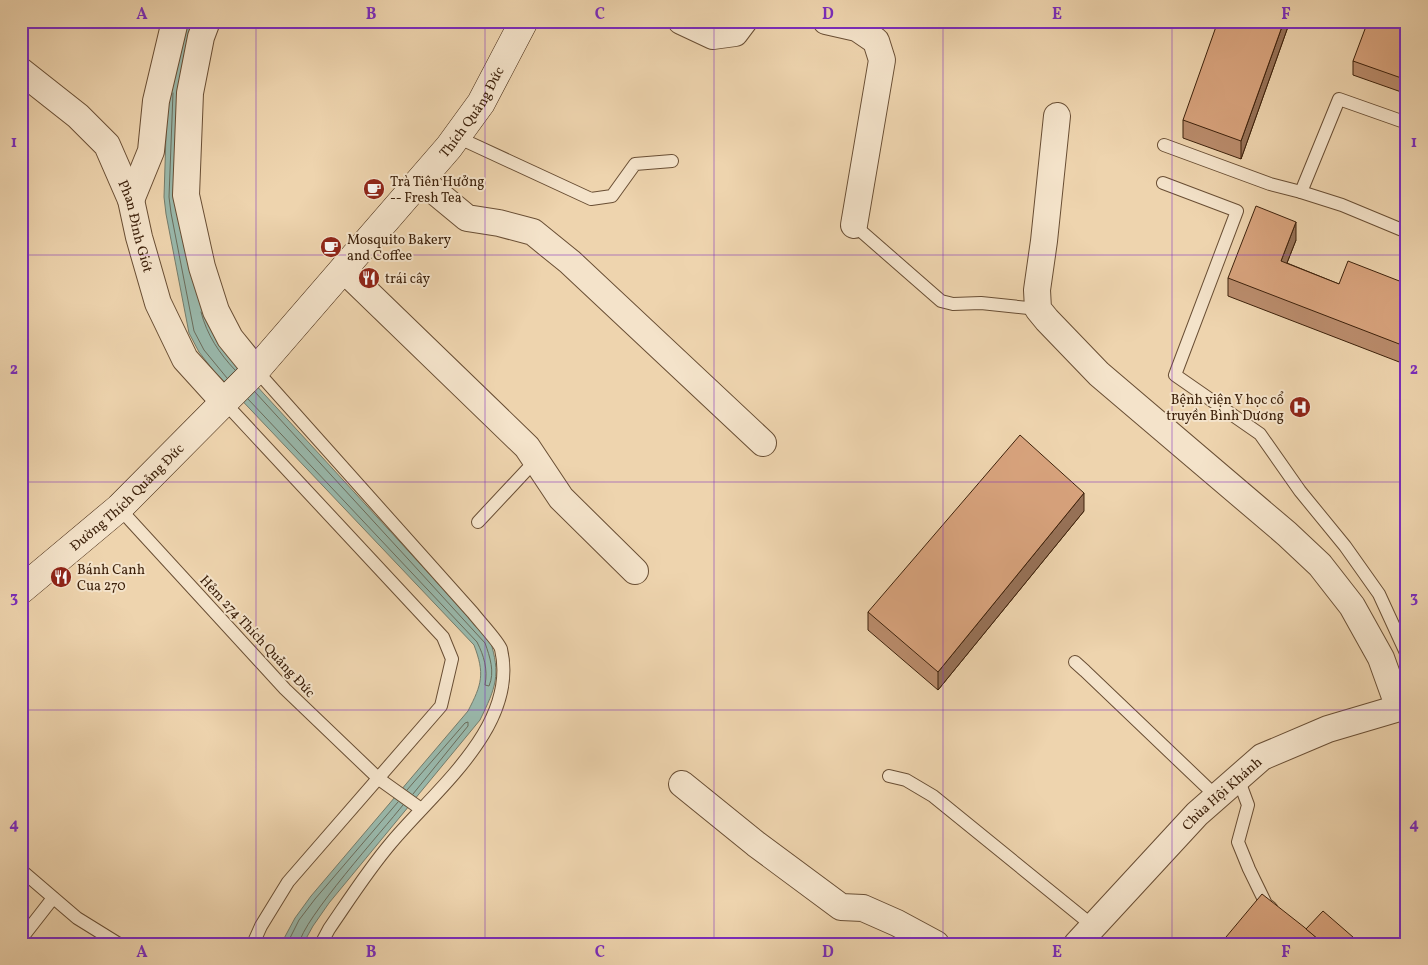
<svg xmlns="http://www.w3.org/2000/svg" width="1428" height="965" viewBox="0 0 1428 965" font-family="Vollkorn,serif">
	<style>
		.water { fill: #99b8ab; stroke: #747c6b }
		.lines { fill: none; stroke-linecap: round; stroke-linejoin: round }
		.shore { stroke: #6b6c5b; stroke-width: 1 }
		.lane-casing { stroke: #694e34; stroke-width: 14 }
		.street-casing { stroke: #694e34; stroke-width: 28 }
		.secondary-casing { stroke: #3d210b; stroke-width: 29 }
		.lane { stroke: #f4e3ca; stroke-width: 12 }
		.street { stroke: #f4e3ca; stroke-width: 26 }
		.secondary { stroke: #f4e3ca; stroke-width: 28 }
		.wall { fill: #ba8c6c; stroke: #3d210b }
		.shaded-wall { fill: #977258; stroke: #3d210b }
		.building { fill: #d8a37d; stroke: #3d210b }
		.grid { fill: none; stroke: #7b2cbf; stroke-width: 1; stroke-opacity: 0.55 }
		.labels { text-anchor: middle; stroke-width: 4; stroke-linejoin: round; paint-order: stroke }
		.street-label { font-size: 14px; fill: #3d210b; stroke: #f4e3ca }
		.poi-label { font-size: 14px; fill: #3d210b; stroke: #f4e3ca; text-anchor: start }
		.neatline { fill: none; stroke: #7b2cbf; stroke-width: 2 }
		.grid-label { font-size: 16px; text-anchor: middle; font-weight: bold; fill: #7b2cbf }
	</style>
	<rect width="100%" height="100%" fill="#eed4ae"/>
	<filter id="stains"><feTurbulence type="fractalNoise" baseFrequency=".004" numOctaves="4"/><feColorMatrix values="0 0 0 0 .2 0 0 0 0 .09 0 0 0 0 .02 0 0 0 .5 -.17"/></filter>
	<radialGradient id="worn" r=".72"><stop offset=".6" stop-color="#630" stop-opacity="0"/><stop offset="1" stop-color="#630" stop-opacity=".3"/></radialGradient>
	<!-- water -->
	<path class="water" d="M183 21H200L183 193 231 358 490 640C501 675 496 687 480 720L329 903 313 926 303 944H281L295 918 311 896 468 711C482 684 485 674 474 645L213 370 199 352 189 333 166 214 164 197 167 103Z"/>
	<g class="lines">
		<!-- shore -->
		<g class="shore">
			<path d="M173 93 169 197 171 213 194 331 204 350 227 378"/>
			<path d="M201 312C207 335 219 353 235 370"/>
			<path d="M248 399 477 642C484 656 488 669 485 685L489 686C495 672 490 657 485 643L255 392"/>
			<path d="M407 790 465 723 468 722V726L413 794"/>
			<path d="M287 944 299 920 315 899 398 802"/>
			<path d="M299 944C302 920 384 829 403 805"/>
		</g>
		<!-- lane casing -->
		<g class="lane-casing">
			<g id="lane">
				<path d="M457 137 591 199 612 196 635 164 672 161"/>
				<path d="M1164 145 1270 184 1301 192 1342 205 1407 232"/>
				<path d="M1163 183 1237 211 1175 375 1260 434 1300 491 1345 546 1379 594 1407 655"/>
				<path d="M1301 192 1339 99 1407 123"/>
				<path d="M854 225 941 301 953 304 981 303 1038 309"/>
				<path d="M256 370 473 613C479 621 499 642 501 649 519 726 435 790 391 843 368 870 349 900 329 929L321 944"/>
				<path d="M224 402 443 637 452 659 441 706 288 882 261 926 253 944"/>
				<path d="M119 508 285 689 379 779 421 809"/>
				<path d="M478 522 536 460"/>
				<path d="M1075 662 1085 671 1217 797"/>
				<path d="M889 776 906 780 933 796 1093 926"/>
				<path d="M1238 778 1248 805 1238 842 1249 869 1266 904 1271 908"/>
				<path d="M21 870 77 918 119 944"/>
				<path d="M21 939 53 898"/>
			</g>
		</g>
		<!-- street casing -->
		<g class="street-casing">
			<g id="street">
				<path d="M207 21 201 37 190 93 186 195 202 267 216 311 230 338 256 370"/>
				<path d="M681 21 713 36 735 33 744 21"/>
				<path d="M826 21 857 28 876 41 882 60 854 225"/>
				<path id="s1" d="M21 71 78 116 107 145 131 200 139 237 158 303 185 359 224 402"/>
				<path d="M1057 116 1044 241 1037 290 1038 309 1047 320 1099 374 1287 534 1320 565 1352 606 1381 658 1399 708"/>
				<path d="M421 180 467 218 499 223 533 232 570 262 763 443"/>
				<path d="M131 200 151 151 156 101 175 21"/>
				<path d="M343 269 527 447 561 498 635 571"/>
				<path d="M682 784 756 844 841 907 863 908 897 923 936 944"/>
				<path id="s2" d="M1077 944 1197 814 1262 757 1328 729 1399 708H1407"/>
			</g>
		</g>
		<!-- secondary casing -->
		<g class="secondary-casing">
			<g id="secondary">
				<path id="s3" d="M21 590 119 508 256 370 449 147 481 103 524 21"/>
			</g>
		</g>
		<!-- lane -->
		<use href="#lane" class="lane"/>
		<!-- street -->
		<use href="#street" class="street"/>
		<!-- secondary -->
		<use href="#secondary" class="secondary"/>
	</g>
	<!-- wall -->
	<g class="wall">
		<path d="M1290 21 1241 159 1183 138V120Z"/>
		<path d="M1407 22V94L1353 75V61Z"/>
		<path d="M1296 240 1287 263 1339 284H1407V365L1228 296V278Z"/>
		<path d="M1084 511 938 690 868 630V612Z"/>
		<path d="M1407 576V604L1403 602V585Z"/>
	</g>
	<!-- shaded-wall -->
	<g class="shaded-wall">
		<path d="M1284 21H1290L1241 159V141Z"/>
		<path d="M1296 222V240L1281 278V261Z"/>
		<path d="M1084 493V511L938 690V672Z"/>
	</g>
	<!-- building -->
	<g class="building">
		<path d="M1218 21H1284L1241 141 1183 120Z"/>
		<path d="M1368 21H1404L1407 22V80L1353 61Z"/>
		<path d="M1256 206 1296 222 1281 261 1339 284 1348 261 1407 284V347L1228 278Z"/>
		<path d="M1020 435 1084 493 938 672 868 612Z"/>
		<path d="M1407 576V586L1403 585Z"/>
		<path d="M1262 894 1304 927 1324 944H1222L1221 943Z"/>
		<path d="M1323 911 1361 944H1324L1306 929Z"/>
	</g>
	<!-- grid -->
	<path class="grid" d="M256 21V944M485 21V944M714 21V944M943 21V944M1172 21V944M21 255H1407M21 482H1407M21 710H1407"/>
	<!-- icons -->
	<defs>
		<g id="cafe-disc" transform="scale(1.125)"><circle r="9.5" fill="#8f2418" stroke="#f4e3ca"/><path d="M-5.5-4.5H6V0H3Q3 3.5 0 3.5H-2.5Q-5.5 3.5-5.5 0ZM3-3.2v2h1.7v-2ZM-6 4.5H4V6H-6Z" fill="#fff"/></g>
		<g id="restaurant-disc" transform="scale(1.125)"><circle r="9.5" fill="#8f2418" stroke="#f4e3ca"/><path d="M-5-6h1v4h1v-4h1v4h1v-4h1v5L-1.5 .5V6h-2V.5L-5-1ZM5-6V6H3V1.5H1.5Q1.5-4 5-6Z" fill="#fff"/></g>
		<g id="hospital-disc" transform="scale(1.125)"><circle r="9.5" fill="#8f2418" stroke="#f4e3ca"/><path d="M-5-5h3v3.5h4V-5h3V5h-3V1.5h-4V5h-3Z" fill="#fff"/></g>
	</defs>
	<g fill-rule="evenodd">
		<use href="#cafe-disc" x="374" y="189"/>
		<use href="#cafe-disc" x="331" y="247"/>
		<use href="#restaurant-disc" x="369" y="278"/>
		<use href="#hospital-disc" x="1300" y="407"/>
		<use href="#restaurant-disc" x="61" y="577"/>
	</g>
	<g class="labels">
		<!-- street labels -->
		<g class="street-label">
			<text dy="5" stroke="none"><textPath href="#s3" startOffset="659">Thích Quảng Đức</textPath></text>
			<text dy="5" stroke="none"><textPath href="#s1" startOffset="200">Phan Đình Giót</textPath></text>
			<text dy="5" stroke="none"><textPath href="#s3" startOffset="141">Đường Thích Quảng Đức</textPath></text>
			<text transform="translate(258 636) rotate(47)" y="5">Hẻm 274 Thích Quảng Đức</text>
			<text dy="5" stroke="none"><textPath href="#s2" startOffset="209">Chùa Hội Khánh</textPath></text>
		</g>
		<!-- poi labels -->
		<g class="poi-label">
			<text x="390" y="186">Trà Tiên Hưởng<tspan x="390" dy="16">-- Fresh Tea</tspan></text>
			<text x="347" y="244">Mosquito Bakery<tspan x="347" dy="16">and Coffee</tspan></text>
			<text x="385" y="283">trái cây</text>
			<text x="1284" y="404" text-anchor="end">Bệnh viện Y học cổ<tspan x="1284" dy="16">truyền Bình Dương</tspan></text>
			<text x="77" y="574">Bánh Canh<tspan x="77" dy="16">Cua 270</tspan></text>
		</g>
	</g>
	<!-- margin -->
	<rect width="1428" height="965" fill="none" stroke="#eed4ae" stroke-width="55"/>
	<rect x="28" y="28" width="1372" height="910" class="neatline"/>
	<g class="grid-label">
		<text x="142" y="19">A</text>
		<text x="371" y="19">B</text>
		<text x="600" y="19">C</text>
		<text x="828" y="19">D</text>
		<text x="1057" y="19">E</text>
		<text x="1286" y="19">F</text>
		<text x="14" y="147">1</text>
		<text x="1414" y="147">1</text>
		<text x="14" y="374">2</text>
		<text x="1414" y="374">2</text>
		<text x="14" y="602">3</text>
		<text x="1414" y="602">3</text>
		<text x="14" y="829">4</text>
		<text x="1414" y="829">4</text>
		<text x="142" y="957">A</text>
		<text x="371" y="957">B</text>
		<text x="600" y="957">C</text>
		<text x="828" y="957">D</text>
		<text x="1057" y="957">E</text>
		<text x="1286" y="957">F</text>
	</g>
	<rect width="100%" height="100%" filter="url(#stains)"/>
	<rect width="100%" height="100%" fill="url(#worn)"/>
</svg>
